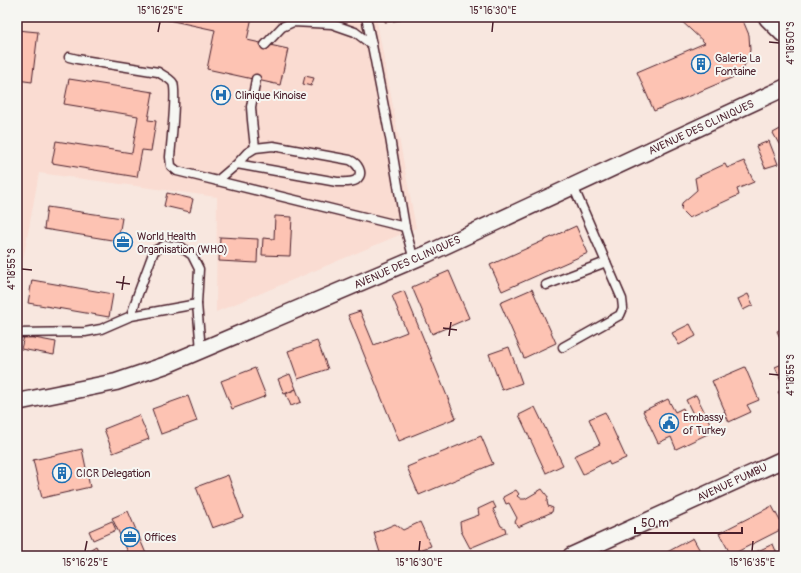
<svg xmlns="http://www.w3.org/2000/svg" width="801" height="573" viewBox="0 0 801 573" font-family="Pangolin,sans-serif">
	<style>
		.built { fill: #fadcd2 }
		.building { fill: #fdc3b3; stroke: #4a1f2b }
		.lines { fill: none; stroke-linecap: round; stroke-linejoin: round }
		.service-casing { stroke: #4a1f2b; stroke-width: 11 }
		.minor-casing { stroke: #4a1f2b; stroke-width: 19 }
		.tertiary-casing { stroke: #4a1f2b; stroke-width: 23 }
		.service { stroke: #f6f6f2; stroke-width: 8 }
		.minor { stroke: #f6f6f2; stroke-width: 16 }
		.tertiary { stroke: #f6f6f2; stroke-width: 20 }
		.ticks { fill: none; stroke: #4a1f2b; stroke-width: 1.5 }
		.labels { text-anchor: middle; stroke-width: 4; stroke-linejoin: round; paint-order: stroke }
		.poi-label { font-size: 11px; fill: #4a1f2b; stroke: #f6f6f2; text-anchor: start }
		.street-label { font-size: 11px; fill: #4a1f2b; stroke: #f6f6f2 }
		.neatline { fill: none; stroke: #4a1f2b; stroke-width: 1.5 }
		.ticks-label { font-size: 10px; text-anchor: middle; fill: #4a1f2b }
	</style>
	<rect width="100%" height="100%" fill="#f8e7df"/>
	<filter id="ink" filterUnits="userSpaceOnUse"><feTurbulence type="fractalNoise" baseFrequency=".025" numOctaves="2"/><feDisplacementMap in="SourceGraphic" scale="8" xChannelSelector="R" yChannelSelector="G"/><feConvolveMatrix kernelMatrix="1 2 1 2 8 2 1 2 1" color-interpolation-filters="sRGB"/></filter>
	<g filter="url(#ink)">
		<!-- built -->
		<path class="built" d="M17 17H376L416 228 216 312 217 197 39 173 17 293Z"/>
		<!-- building -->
		<g class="building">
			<path d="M154 17H252L247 40 288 49 280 85 207 69 215 30Z"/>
			<path d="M385 17H400L401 20 385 22Z"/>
			<path d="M677 17H738L744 23 749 35 750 50 748 59 743 68 736 76 654 111 637 72 705 43Z"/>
			<path d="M17 30 38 32 32 82 17 80Z"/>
			<path d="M305 76 314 78 311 86 303 84Z"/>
			<path d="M69 79 153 92 148 120 156 121 151 151 142 150 137 177 52 163 56 141 132 153 138 116 64 104Z"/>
			<path d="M784 127V153L780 143 779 144 773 133Z"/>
			<path d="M769 141 778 164 765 168 756 146Z"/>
			<path d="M744 161 754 182 737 189 739 195 689 218 681 210 682 203 697 190 695 178 725 164 727 168Z"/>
			<path d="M167 193 193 199 190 212 164 206Z"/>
			<path d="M47 207 122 218 118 241 44 229Z"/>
			<path d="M275 216 292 217 290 256 262 255 263 238 274 239Z"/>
			<path d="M576 226 588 253 502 291 490 265Z"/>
			<path d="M220 237 258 239 257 263 219 261Z"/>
			<path d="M449 271 469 318 432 334 412 287Z"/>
			<path d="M32 280 113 294 109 317 28 303Z"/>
			<path d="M532 289 556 343 524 358 500 303Z"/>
			<path d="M404 291 456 418 399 441 348 315 360 311 374 345 407 332 392 296Z"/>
			<path d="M748 294 753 305 743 310 738 299Z"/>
			<path d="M690 324 696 336 679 345 672 333Z"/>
			<path d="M784 328V347L777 331Z"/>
			<path d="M24 336 56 342 54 355 21 349Z"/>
			<path d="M317 341 328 369 298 379 288 351Z"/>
			<path d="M509 347 522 383 502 390 489 354Z"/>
			<path d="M782 364 784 368V384H783L775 367Z"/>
			<path d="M745 367 759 400 747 405 751 412 729 422 724 411H725L712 381Z"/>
			<path d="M255 368 266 396 232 409 221 381Z"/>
			<path d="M290 374 296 389 284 394 278 379Z"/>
			<path d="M784 388V400L778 392Z"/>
			<path d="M296 389 301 402 291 406 286 394Z"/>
			<path d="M696 395 714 431 676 449 671 437 658 443 643 411 668 399 675 412 683 408 689 421 695 418 686 400Z"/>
			<path d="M188 396 197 421 161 434 152 409Z"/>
			<path d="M535 407 563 465 546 473 519 415Z"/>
			<path d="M605 412 626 458 610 465 608 461 583 474 574 456 600 444 589 419Z"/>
			<path d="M139 415 149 439 113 453 104 429Z"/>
			<path d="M481 436 493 464 419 495 407 467Z"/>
			<path d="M82 449 90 487 42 498 33 460Z"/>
			<path d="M228 475 243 517 212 528 196 487Z"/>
			<path d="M542 489 548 497 547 501 548 506 553 508 552 512 518 527 515 522 517 518 509 503 506 504 503 497 516 490 519 494 517 496 521 499H525Z"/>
			<path d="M493 502 496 508 493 509 501 526 505 528 506 533 470 548 461 531 460 522 479 515 478 509Z"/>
			<path d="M772 506 784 528 731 555 719 533Z"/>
			<path d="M128 511 147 556H130L112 518Z"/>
			<path d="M112 521 116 530 93 540 89 531Z"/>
			<path d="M420 522 431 546 414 552 416 556H381L374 533 395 524 403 530Z"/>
			<path d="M693 538 703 556H660Z"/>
			<path d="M773 544 778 556H747Z"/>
			<path d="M96 546 101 556H79Z"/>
		</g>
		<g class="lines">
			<!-- service casing -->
			<g class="service-casing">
				<g id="service">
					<path d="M366 17 372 45"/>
					<path d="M265 45 282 27 293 22 332 24 355 32 372 45 390 138 405 227 414 260"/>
					<path d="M69 57 77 59 158 72C162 75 170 78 173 83 177 91 171 145 170 157L171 166 177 171 405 227"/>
					<path d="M255 148 252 120 251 107 256 79"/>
					<path d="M217 181 237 164 337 182C342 182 351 183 356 180 365 173 357 163 350 160L273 146 255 148 247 153 237 164"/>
					<path d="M546 285 606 262"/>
					<path d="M131 316 197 304"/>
					<path d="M17 333 85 332 101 329 131 316 138 294 154 251 166 245 181 247 192 255 199 269 197 304 201 350"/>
					<path d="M563 347 620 315 623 308 622 299 573 186"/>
				</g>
			</g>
			<!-- minor casing -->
			<g class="minor-casing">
				<g id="minor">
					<path d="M17 402 116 382 166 365 427 254 784 88"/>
					<path d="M571 556 784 459"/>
				</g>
			</g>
			<!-- tertiary casing -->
			<g class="tertiary-casing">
				<path id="tertiary" d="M769 17 784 32"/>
			</g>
			<!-- service -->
			<use href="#service" class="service"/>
			<!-- minor -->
			<use href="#minor" class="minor"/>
			<!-- tertiary -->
			<use href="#tertiary" class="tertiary"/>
		</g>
	</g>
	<!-- ticks -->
	<path class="ticks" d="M158 32 160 22M492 32 493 22M769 42 779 43M22 269 32 270M116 282 130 284M122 290 124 276M443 328 457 330M449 336 451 322M769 374 779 375M85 551 87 541M419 551 420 541M752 551 753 541"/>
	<!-- icons -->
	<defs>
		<g id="building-ring" transform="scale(1)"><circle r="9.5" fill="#f6f6f2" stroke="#1f6fb2" stroke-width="1.5"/><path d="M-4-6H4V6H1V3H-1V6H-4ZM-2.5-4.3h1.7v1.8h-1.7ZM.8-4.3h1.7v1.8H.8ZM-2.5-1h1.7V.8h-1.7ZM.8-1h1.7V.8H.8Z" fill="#1f6fb2"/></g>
		<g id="hospital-ring" transform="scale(1)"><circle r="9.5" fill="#f6f6f2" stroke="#1f6fb2" stroke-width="1.5"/><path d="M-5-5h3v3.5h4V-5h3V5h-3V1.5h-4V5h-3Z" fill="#1f6fb2"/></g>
		<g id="office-ring" transform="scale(1)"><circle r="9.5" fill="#f6f6f2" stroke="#1f6fb2" stroke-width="1.5"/><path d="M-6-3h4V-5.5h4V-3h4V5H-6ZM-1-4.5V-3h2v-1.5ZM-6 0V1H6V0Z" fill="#1f6fb2"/></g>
		<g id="civic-ring" transform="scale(1)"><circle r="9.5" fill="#f6f6f2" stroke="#1f6fb2" stroke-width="1.5"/><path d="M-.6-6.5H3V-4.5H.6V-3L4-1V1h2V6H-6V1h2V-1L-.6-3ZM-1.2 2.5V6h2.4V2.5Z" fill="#1f6fb2"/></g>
	</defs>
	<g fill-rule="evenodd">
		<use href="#building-ring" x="701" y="64"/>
		<use href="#hospital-ring" x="221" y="95"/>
		<use href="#office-ring" x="123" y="242"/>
		<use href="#civic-ring" x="669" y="423"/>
		<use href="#building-ring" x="62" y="473"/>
		<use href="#office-ring" x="130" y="537"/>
	</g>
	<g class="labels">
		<!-- poi labels -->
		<g class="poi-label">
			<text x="715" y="62">Galerie La<tspan x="715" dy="13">Fontaine</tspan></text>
			<text x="235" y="99">Clinique Kinoise</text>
			<text x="137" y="240">World Health<tspan x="137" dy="13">Organisation (WHO)</tspan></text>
			<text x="683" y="421">Embassy<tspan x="683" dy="13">of Turkey</tspan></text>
			<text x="76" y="477">CICR Delegation</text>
			<text x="144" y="541">Offices</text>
		</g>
		<!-- street labels -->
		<g class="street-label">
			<text transform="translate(701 127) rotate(-25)" y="4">AVENUE DES CLINIQUES</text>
			<text transform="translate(407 262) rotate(-24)" y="4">AVENUE DES CLINIQUES</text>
			<text transform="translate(732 482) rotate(-25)" y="4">AVENUE PUMBU</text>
		</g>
	</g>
	<!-- margin -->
	<rect width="801" height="573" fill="none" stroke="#f6f6f2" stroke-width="44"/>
	<!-- scale -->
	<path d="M635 527v6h107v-6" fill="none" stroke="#4a1f2b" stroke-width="2"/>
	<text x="641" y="527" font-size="12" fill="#4a1f2b" stroke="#f6f6f2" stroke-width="3" paint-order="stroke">50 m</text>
	<rect x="22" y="22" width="757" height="529" class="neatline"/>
	<g class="ticks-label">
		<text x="160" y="14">15°16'25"E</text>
		<text x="493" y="14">15°16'30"E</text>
		<text transform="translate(790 43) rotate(-90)" y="4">4°18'50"S</text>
		<text transform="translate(11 269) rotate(-90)" y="4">4°18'55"S</text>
		<text transform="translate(790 375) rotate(-90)" y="4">4°18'55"S</text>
		<text x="85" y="566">15°16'25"E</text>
		<text x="419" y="566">15°16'30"E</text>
		<text x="752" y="566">15°16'35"E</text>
	</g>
</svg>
